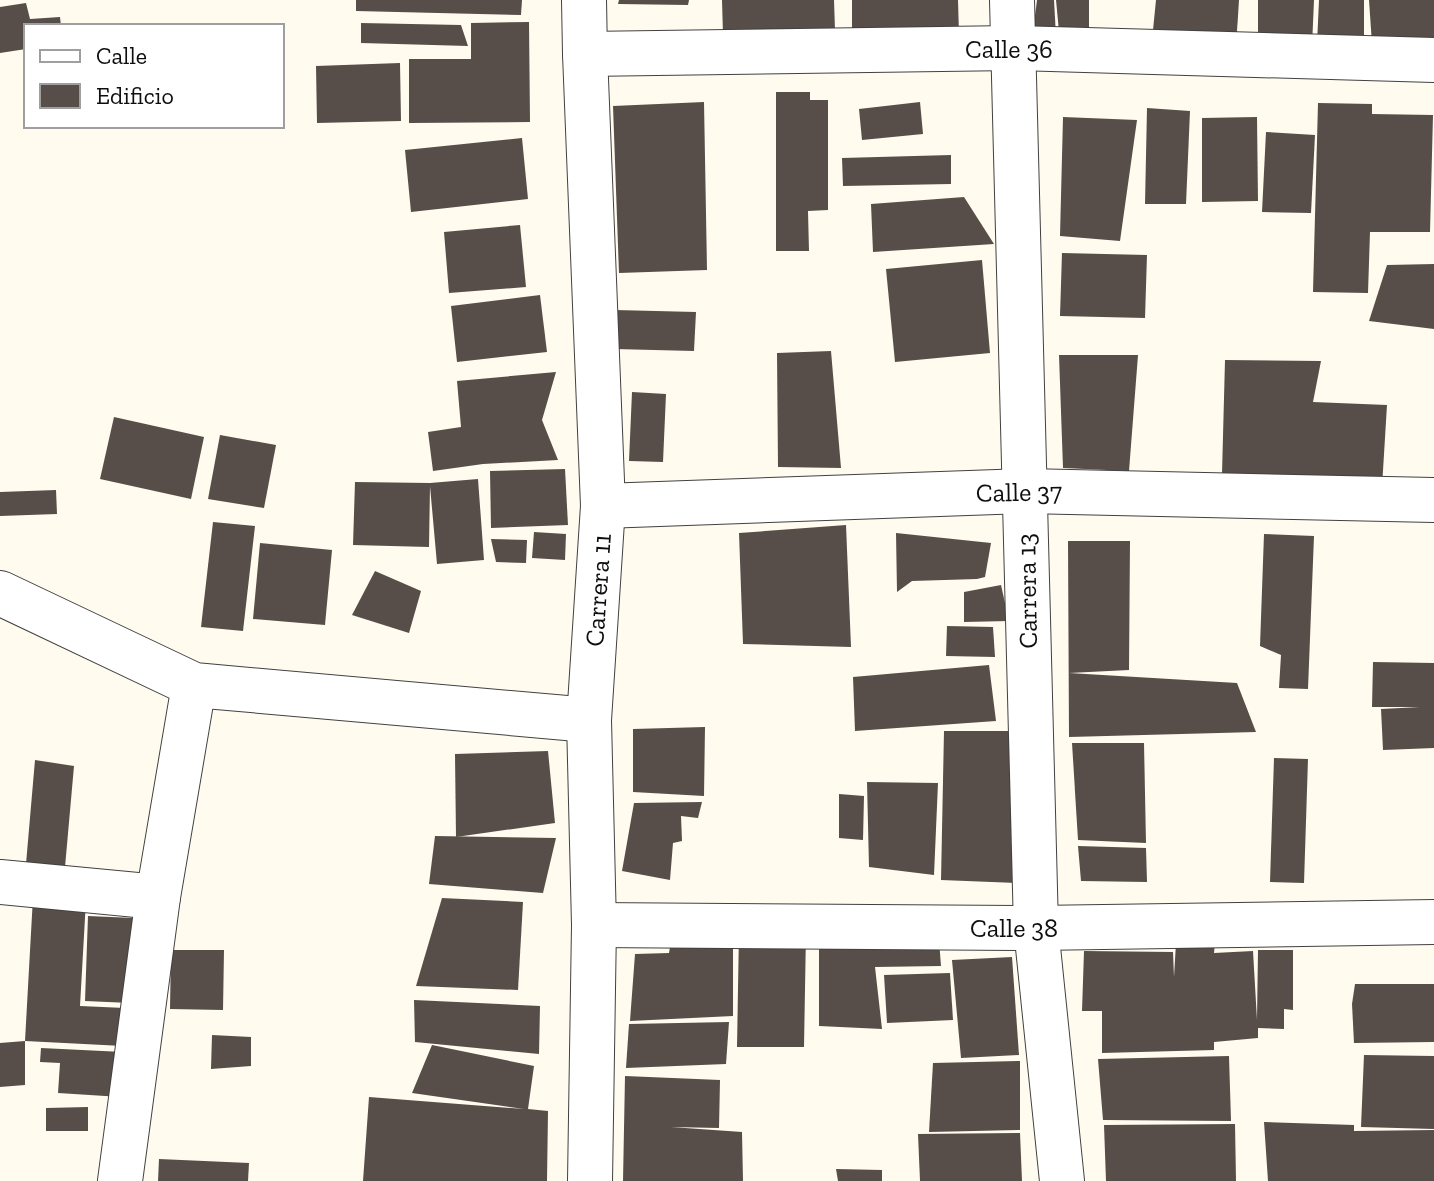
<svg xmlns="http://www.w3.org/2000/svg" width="1434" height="1181" viewBox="0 0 1434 1181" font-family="'Zilla Slab',serif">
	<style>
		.building { fill: #574e4a }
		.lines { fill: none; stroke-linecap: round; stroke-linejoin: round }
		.minor-casing { stroke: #414141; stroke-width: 46 }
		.minor { stroke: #fff; stroke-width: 44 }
		.labels { text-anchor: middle; stroke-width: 8; stroke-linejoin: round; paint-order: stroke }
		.street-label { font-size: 26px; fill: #0e0e0e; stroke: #fff }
	</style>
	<rect width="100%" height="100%" fill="#fffbef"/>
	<!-- building -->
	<g class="building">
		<path d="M356 0H522L521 15 356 11Z"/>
		<path d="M619 0H689L688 5 618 4Z"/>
		<path d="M722 0H834L835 30 723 35Z"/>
		<path d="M852 0H958L959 35 852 36Z"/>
		<path d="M1037 0H1054L1056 36 1033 31Z"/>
		<path d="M1056 0H1089V35L1059 32Z"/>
		<path d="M1156 0H1239L1236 47 1152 40Z"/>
		<path d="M1258 0H1314L1312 46 1258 43Z"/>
		<path d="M1319 0H1364V41L1317 44Z"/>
		<path d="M1369 0H1434V45L1372 44Z"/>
		<path d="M26 3 30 19 60 17 61 26H26V49L0 53V7Z"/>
		<path d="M529 22 530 122 409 123V59H471V23Z"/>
		<path d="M361 23 461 25 468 46 361 43Z"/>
		<path d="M400 63 401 121 317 123 316 66Z"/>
		<path d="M776 92H810V100H828V210L808 211 809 251H776Z"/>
		<path d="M704 102 707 270 619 273 613 106Z"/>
		<path d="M920 102 923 134 862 140 859 109Z"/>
		<path d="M1318 103 1372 104V114L1433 115 1430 232H1370L1368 293 1313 292Z"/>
		<path d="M1147 108 1190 111 1186 204H1145Z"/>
		<path d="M1063 117 1137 120 1120 241 1060 236Z"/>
		<path d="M1257 117 1258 201 1202 202V118Z"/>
		<path d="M1266 132 1315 135 1311 213 1262 212Z"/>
		<path d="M522 138 528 199 411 212 405 150Z"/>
		<path d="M951 155V184L843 186 842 158Z"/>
		<path d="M964 197 994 244 873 252 871 204Z"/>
		<path d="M520 225 526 287 449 293 444 232Z"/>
		<path d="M1062 253 1147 255 1145 318 1060 316Z"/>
		<path d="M982 260 990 353 895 362 886 269Z"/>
		<path d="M1434 264V329L1369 321 1387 265Z"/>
		<path d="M540 295 547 352 457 362 451 306Z"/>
		<path d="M615 310 696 312 694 351 614 349Z"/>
		<path d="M831 351 841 468 778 467 777 353Z"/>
		<path d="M1059 355H1138L1129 471 1063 468Z"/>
		<path d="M1225 360 1321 361 1313 402 1387 405 1382 487 1222 474Z"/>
		<path d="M556 372 542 420 558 460 483 464 433 471 428 432 461 427 457 381Z"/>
		<path d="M632 392 666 394 663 462 629 461Z"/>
		<path d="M114 417 204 437 191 499 100 479Z"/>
		<path d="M220 435 276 445 264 508 208 499Z"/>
		<path d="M565 469 568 525 491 528 490 471Z"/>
		<path d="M478 479 484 560 437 564 430 486 429 547 353 545 355 482 430 483Z"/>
		<path d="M56 490 57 514 0 516V492Z"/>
		<path d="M213 522 255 526 243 631 201 627Z"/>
		<path d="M846 525 851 647 743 644 739 533Z"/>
		<path d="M534 532 566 534 565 560 532 558Z"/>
		<path d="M896 533 991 543 985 577 977 579 912 581 897 592Z"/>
		<path d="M1264 534 1314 536 1308 689 1279 688 1281 655 1260 646Z"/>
		<path d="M491 539 527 540 526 563 496 562Z"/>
		<path d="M1068 541H1130L1129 670 1069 673 1237 683 1256 732 1069 737Z"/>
		<path d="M260 543 332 550 325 625 253 619Z"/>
		<path d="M375 571 421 591 409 633 352 615Z"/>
		<path d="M1001 585 1009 621 964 622V592Z"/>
		<path d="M947 626 993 627 995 657 946 656Z"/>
		<path d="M1373 662 1434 663V748L1383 750 1381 709 1420 707H1372Z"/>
		<path d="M989 665 996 721 855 731 853 677Z"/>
		<path d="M705 727 704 796 633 792V729Z"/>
		<path d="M944 731H1014L1017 883 941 880Z"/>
		<path d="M1072 743H1144L1146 843 1078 840Z"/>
		<path d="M548 751 555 823 456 837 455 754Z"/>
		<path d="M1274 758 1308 759 1304 883 1270 882Z"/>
		<path d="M35 760 74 766 65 867 26 864Z"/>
		<path d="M867 782 938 783 934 875 869 867Z"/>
		<path d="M839 794 864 796 863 840 839 838Z"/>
		<path d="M702 802 698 818 681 816 682 841 673 843 670 880 622 871 634 803Z"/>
		<path d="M435 836 556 838 543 893 429 884Z"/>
		<path d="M1078 846 1146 848 1147 882 1081 881Z"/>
		<path d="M33 897 86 900 80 1006 125 1008 123 1046 25 1041Z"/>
		<path d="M442 898 523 902 518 990 416 986Z"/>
		<path d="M88 916 134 918 130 1003 85 1001Z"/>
		<path d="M739 932H806L804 1047H737Z"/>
		<path d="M939 940 941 966 875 967 882 1029 819 1026V942Z"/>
		<path d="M671 941 733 942V1016L630 1021 635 954 669 953Z"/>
		<path d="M1176 943H1215L1214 953 1253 951 1257 1020 1258 950H1293V1010L1284 1009V1029L1258 1028V1038L1214 1042V1050L1102 1053V1011H1082L1084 951 1173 952 1174 977Z"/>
		<path d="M171 950H224L223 1010 170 1009Z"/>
		<path d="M1012 957 1019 1055 961 1058 952 960Z"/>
		<path d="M950 973 953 1020 887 1023 884 975Z"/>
		<path d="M1355 984H1434V1042L1354 1043 1352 1004Z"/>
		<path d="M414 1000 540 1006 539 1054 415 1042Z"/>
		<path d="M729 1022 726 1064 626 1068 629 1024Z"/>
		<path d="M212 1035 251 1037V1066L211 1069Z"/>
		<path d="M25 1041V1085L0 1087V1043Z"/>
		<path d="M432 1045 534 1066 528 1109 548 1111 547 1181H363L369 1097 524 1109 412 1093Z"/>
		<path d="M41 1048 123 1052 121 1097 58 1093 60 1063 40 1062Z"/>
		<path d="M1364 1055 1434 1056V1129L1361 1127Z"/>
		<path d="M1229 1056 1231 1121 1103 1120 1098 1059Z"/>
		<path d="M1020 1061V1130L929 1132 933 1063Z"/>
		<path d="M625 1076 720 1080 719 1128 671 1127 742 1132 743 1181H623Z"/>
		<path d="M88 1107V1131H46V1108Z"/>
		<path d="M1264 1122 1354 1125V1131L1434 1130V1181H1268Z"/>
		<path d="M1235 1124 1236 1181H1106L1104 1125Z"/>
		<path d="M1020 1133 1022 1181H920L918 1134Z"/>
		<path d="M159 1159 249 1163 248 1181H158Z"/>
		<path d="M836 1169 882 1170V1181H838Z"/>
	</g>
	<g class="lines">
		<!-- minor casing -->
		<g class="minor-casing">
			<g id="minor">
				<path d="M584 0 585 54 603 506 589 720 594 925 590 1181"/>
				<path d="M1012 0 1036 928 1062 1181"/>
				<path d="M585 54 1013 48 1434 60"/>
				<path d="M603 506 1025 491 1434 500"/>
				<path d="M0 593 194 685 589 720"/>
				<path d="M0 882 158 897"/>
				<path d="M594 925 1036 928 1434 922"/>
				<path d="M120 1181 158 897 194 685"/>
			</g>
		</g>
		<!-- minor -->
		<use href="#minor" class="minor"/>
	</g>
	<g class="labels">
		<!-- street labels -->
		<g class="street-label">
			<text x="1009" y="58">Calle 36</text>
			<text transform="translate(1019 492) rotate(-1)" y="9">Calle 37</text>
			<text transform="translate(598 590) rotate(-86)" y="9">Carrera 11</text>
			<text transform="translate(1027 591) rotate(-91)" y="9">Carrera 13</text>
			<text x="1014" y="937">Calle 38</text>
		</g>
	</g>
	<!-- legend -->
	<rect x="24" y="24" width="260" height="104" fill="#ffffff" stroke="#9f9f9f" stroke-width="2"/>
	<rect x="40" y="50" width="40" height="12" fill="#ffffff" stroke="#9f9f9f" stroke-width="2"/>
	<text x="96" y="64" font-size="24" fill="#0e0e0e">Calle</text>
	<rect x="40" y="84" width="40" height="24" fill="#574e4a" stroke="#9f9f9f" stroke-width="2"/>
	<text x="96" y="104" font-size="24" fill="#0e0e0e">Edificio</text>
</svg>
